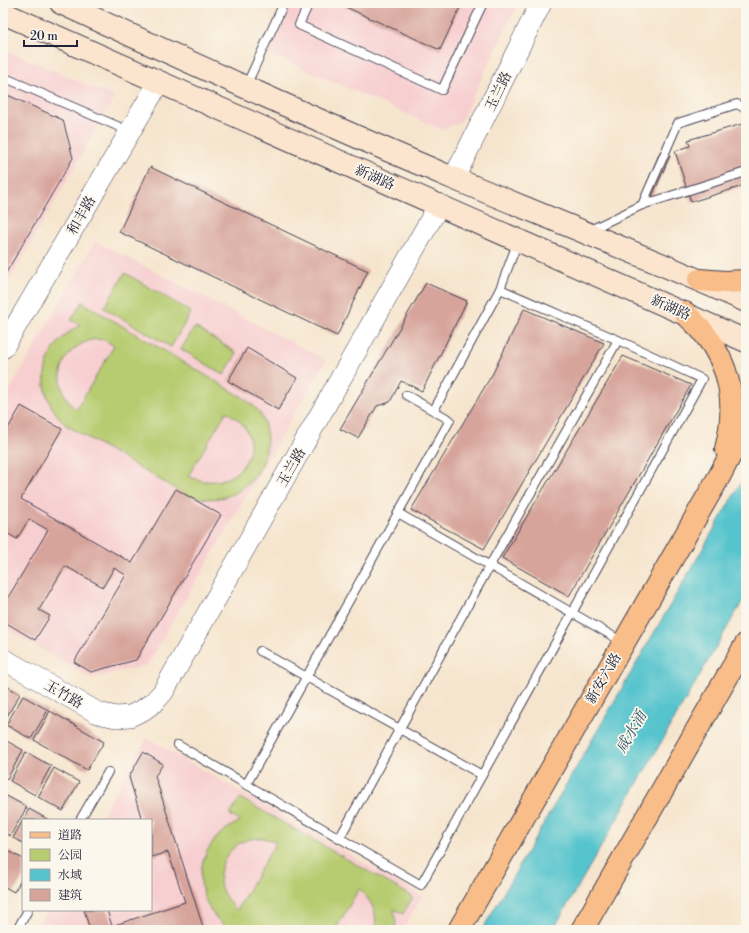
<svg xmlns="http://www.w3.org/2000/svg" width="749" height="933" viewBox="0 0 749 933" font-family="'Libre Bodoni','Noto Serif SC',serif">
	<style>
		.built { fill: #f7cfd0 }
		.green { fill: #b7cc71; stroke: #6c7756; fill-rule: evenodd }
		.water { fill: #57c4cd; stroke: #3c7384 }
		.building { fill: #d7a49b }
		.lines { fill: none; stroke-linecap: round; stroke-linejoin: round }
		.service-casing { stroke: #423f51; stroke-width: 10 }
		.tertiary-casing { stroke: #423f51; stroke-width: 22 }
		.secondary-casing { stroke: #423f51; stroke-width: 24 }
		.primary-casing { stroke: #423f51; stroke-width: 24 }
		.service { stroke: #fff; stroke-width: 8 }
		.tertiary { stroke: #fff; stroke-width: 21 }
		.secondary { stroke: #fce5cf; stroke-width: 22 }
		.primary { stroke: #f8bd88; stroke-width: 22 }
		.labels { text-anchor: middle; stroke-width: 3.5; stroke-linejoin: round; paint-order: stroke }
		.street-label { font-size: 14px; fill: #22223b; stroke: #fbf7ec }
		.water-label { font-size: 15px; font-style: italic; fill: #355b6e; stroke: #fbf7ec }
	</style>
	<rect width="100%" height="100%" fill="#fbf7ec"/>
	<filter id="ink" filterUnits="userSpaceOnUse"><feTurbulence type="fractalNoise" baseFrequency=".025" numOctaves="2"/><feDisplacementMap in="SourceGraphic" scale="8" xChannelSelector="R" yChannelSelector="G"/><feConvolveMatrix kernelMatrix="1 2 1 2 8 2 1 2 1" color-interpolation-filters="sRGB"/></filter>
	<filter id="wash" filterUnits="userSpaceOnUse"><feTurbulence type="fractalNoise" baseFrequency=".012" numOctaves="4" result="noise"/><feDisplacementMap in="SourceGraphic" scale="16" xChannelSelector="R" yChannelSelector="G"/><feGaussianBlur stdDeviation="0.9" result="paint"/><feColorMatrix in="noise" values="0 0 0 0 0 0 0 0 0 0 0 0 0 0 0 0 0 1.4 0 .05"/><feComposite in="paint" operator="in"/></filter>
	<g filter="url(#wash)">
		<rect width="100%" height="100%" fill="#f6e5ce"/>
		<!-- built -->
		<g class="built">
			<path d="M291 3H518L461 121 443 130 268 53Z"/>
			<path d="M3 49 115 97 3 291Z"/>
			<path d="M95 241 326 360 147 665 91 678 3 627V402Z"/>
			<path d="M147 738 422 896 403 930H35L47 910H151V820H99Z"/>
		</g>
		<!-- green -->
		<g class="green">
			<path d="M125 273 191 312 171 347 104 308Z"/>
			<path d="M82 302 244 398C250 403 257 408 261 415 278 449 257 490 221 498 208 500 196 498 184 494L66 425C60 419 55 413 51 405 35 375 51 339 81 325L71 320ZM95 339 105 340 114 346 76 410C50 385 58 348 95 339ZM226 412C277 437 239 500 188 476Z"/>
			<path d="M195 327 237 353 224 375 181 349Z"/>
			<path d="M240 798 413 897 403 914 394 909 396 922 395 930H376C377 912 372 901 359 889L335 930H231C200 912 191 870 213 842 220 832 230 827 240 821L230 815ZM264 838 276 842 237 910C231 904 225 898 222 890 214 869 229 843 251 839 255 838 260 838 264 838Z"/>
		</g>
		<!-- water -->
		<path class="water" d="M746 474V595L553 930H482Z"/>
		<g id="blocks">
			<!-- building -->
			<g class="building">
				<path d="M337 3H462L440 50Z"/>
				<path d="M3 93 63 120 73 158 3 278Z"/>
				<path d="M742 124 743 129H746V185L691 202 675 151 690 146 688 140Z"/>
				<path d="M660 152 670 156 651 199 642 195Z"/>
				<path d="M150 167 368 271 337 336 119 232Z"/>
				<path d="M426 283 467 301 422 391 401 381 390 402 377 406 358 438 340 429Z"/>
				<path d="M524 309 604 343 484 549 411 510 493 373Z"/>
				<path d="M247 348 297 378 278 410 228 381Z"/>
				<path d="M623 356 691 385 569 596 502 558Z"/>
				<path d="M21 406 62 429 21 499 132 563 176 489 221 515 136 660 91 672 74 662 126 575 114 568 103 587 65 566 39 610 50 616 35 640 3 621V606L48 530 29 519 17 539 3 531V437Z"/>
				<path d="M3 684 20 694 3 723Z"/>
				<path d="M23 696 48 710 31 739 6 725Z"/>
				<path d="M50 711 104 742 87 770 34 740Z"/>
				<path d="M3 739 23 750 7 779 3 777Z"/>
				<path d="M26 752 51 766 35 795 10 781Z"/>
				<path d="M143 752 163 764 155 776 204 930H194L193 929 189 930H90L84 910H107L112 926 185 902 168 852 151 857V820H142L129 777Z"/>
				<path d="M54 768 79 782 63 811 38 797Z"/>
				<path d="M3 794 27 807 10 836 3 832Z"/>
				<path d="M29 809 49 820H23V843L13 838Z"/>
				<path d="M5 849 23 859V877L14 892 3 886V854Z"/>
			</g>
		</g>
	</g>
	<g filter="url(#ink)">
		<use href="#blocks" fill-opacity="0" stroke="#423f51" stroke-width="1"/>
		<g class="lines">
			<!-- service casing -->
			<g class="service-casing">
				<g id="service">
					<path d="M309 3 299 25 442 90 483 3"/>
					<path d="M3 77 129 131"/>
					<path d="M246 86 284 3"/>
					<path d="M642 205 678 123 737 104 746 109"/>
					<path d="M590 230 642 205 746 172"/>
					<path d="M434 410 500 289 518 241"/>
					<path d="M398 513 623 642"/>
					<path d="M260 651 482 775"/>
					<path d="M178 745 421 885 702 379 618 340 500 289"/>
					<path d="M246 785 450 420 406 395"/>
					<path d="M80 820 108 772"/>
					<path d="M339 839 490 565 618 340"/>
					<path d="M17 930 28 910"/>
				</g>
			</g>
			<!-- tertiary casing -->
			<g class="tertiary-casing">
				<g id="tertiary">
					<path d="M454 178 541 3"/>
					<path d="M3 348 159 82"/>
					<path d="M3 659 98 713 116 717 130 716 143 710 154 702 163 692 439 205"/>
				</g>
			</g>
			<!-- secondary casing -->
			<g class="secondary-casing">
				<g id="secondary">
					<path d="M61 3C191 63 322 123 455 179 552 219 650 258 746 301"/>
					<path d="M3 13 746 341"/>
				</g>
			</g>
			<!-- primary casing -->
			<g class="primary-casing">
				<g id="primary">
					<path d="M699 280 725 282 746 281"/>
					<path d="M685 313C691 320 699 326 704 333 732 368 737 406 726 449"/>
					<path d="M459 930 720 475 746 424"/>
					<path d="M582 930 746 644"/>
				</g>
			</g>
			<!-- service -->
			<use href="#service" class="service"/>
			<!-- tertiary -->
			<use href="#tertiary" class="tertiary"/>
			<!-- secondary -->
			<use href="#secondary" class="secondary"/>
			<!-- primary -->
			<use href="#primary" class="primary"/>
		</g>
	</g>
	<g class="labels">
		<!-- street labels -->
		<g class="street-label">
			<text transform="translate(498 91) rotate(-64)" y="5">玉兰路</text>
			<text transform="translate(375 177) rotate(24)" y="5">新湖路</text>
			<text transform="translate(81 215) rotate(-60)" y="5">和丰路</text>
			<text transform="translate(671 307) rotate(24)" y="5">新湖路</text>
			<text transform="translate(291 467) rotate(-60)" y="5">玉兰路</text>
			<text transform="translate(603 678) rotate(-60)" y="5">新安六路</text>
			<text transform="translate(64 694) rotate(30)" y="5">玉竹路</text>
		</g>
		<!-- water labels -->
		<g class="water-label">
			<text transform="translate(631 732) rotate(-60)" y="5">咸水涌</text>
		</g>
	</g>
	<!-- margin -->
	<rect width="749" height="933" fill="none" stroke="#fbf7ec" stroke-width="16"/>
	<!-- legend -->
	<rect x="22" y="819" width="130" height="92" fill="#fbf7ec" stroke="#a4a2a5"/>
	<rect x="30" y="832" width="20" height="6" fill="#f8bd88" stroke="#a4a2a5"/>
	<text x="58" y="839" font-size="12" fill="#22223b">道路</text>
	<rect x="30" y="849" width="20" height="12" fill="#b7cc71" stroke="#a4a2a5"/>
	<text x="58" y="859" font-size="12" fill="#22223b">公园</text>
	<rect x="30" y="869" width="20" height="12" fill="#57c4cd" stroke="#a4a2a5"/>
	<text x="58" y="879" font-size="12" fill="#22223b">水域</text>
	<rect x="30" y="889" width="20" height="12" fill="#d7a49b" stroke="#a4a2a5"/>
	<text x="58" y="899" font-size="12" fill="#22223b">建筑</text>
	<!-- scale -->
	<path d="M24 40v6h53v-6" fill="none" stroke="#22223b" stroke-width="2"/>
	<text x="30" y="40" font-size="12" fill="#22223b" stroke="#fbf7ec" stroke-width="3" paint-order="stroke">20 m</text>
</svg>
